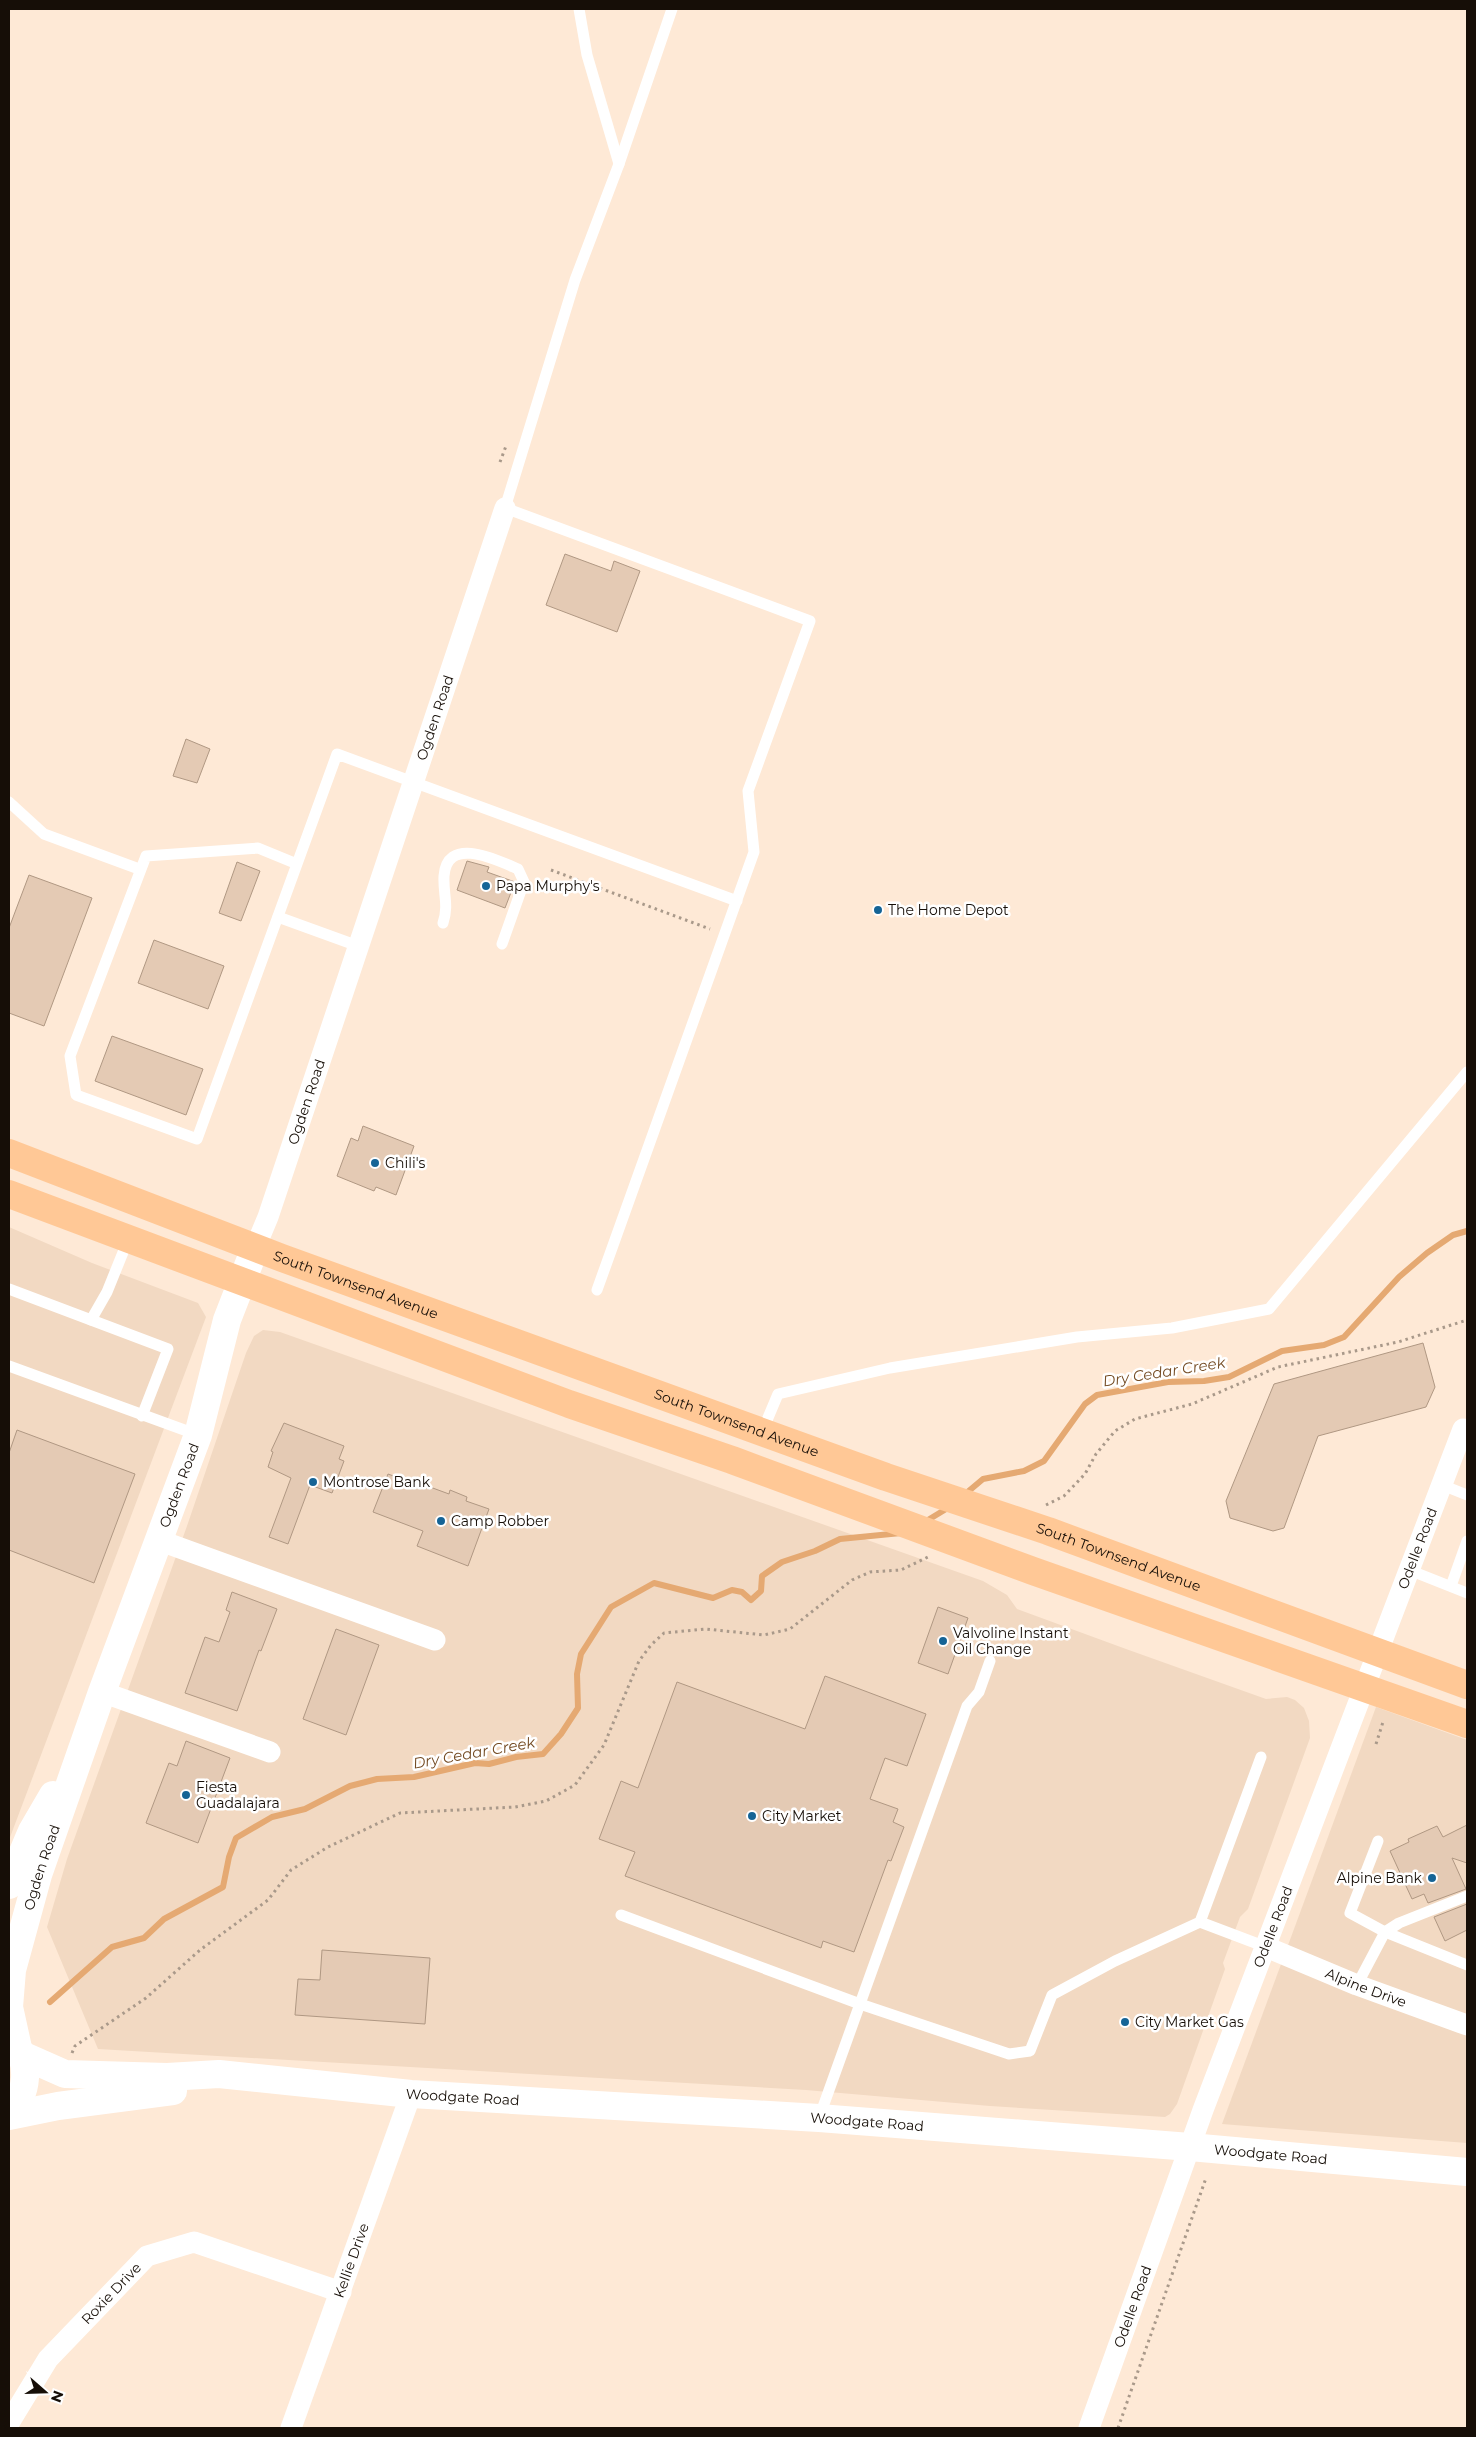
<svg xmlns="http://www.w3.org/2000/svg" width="1476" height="2437" viewBox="0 0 1476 2437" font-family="Montserrat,sans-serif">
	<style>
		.built { fill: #f2d9c2 }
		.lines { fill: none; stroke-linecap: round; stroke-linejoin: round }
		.stream { stroke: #e5a972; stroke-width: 6 }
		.building { fill: #e4cab4; stroke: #b09883 }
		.path { stroke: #a9998a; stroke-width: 3; stroke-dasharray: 2.5 4; stroke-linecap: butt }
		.lane { stroke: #fff; stroke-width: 11 }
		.street { stroke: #fff; stroke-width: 21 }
		.secondary { stroke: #fff; stroke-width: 28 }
		.highway { stroke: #ffc896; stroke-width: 28 }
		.poi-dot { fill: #156496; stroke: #fff; stroke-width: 2 }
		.labels { text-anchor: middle; stroke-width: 5; stroke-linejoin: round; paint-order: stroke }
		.street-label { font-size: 14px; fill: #160e07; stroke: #fff }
		.poi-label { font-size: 14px; fill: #160e07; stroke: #fff; text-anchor: start }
		.water-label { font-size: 15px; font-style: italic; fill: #744b23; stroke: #fff }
	</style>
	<rect width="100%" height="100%" fill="#fee9d6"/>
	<!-- built -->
	<g class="built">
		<path d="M9 1227 92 1263 198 1303 206 1317 9 1840Z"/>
		<path d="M263 1330 280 1332 983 1581 1007 1595 1017 1609 1126 1649 1266 1699 1287 1697 1295 1700 1304 1708 1309 1721 1310 1738 1248 1909 1240 1917 1223 1963 1225 1969 1177 2104 1170 2114 1165 2117 990 2106 806 2090 98 2049 47 1927 67 1859 187 1526 246 1353 254 1336Z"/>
		<path d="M1376 1707 1467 1740V2143L1222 2124Z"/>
	</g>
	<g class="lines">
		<!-- stream -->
		<g class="stream">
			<path d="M964 1495 983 1479 1024 1471 1044 1461 1085 1404 1097 1395 1168 1382 1204 1381 1229 1377 1282 1351 1324 1345 1344 1337 1399 1277 1427 1253 1453 1235 1467 1231"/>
			<path d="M923 1523 951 1506"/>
			<path d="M50 2002 112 1947 144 1938 164 1919 223 1887 229 1857 236 1838 272 1817 305 1809 350 1786 377 1779 414 1777 475 1763 489 1764 516 1757 543 1754 561 1734 578 1708 577 1674 581 1654 611 1607 654 1583 713 1598 732 1590 742 1592 751 1600 761 1591 762 1576 782 1562 815 1551 840 1539 901 1533"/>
		</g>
	</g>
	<!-- building -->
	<g class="building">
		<path d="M565 554 611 571 614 561 640 571 617 632 546 605Z"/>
		<path d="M186 739 210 749 197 783 173 776Z"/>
		<path d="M467 861 489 867 487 872 515 882 505 908 457 890Z"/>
		<path d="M237 862 260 871 241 921 219 913Z"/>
		<path d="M29 875 92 898 44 1026 9 1013V928Z"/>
		<path d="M154 940 224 966 208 1009 138 983Z"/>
		<path d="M112 1036 203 1069 186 1115 95 1081Z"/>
		<path d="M363 1126 414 1146 396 1195 376 1187 374 1191 337 1176 351 1138 358 1141Z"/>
		<path d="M1423 1343 1435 1387 1426 1407 1318 1436 1284 1528 1273 1531 1230 1518 1226 1501 1274 1384Z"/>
		<path d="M284 1423 344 1446 339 1459 344 1461 332 1493 310 1485 288 1544 269 1537 291 1478 268 1467 273 1452 271 1451Z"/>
		<path d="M17 1430 135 1474 94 1583 9 1550V1453Z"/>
		<path d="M388 1474 429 1489 430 1487 449 1494 450 1490 467 1497 466 1501 489 1509 468 1566 417 1546 423 1531 373 1512Z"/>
		<path d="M232 1592 277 1609 261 1651 259 1650 237 1711 185 1693 205 1637 219 1642 230 1612 226 1610Z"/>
		<path d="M938 1607 968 1618 948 1674 918 1663Z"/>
		<path d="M336 1629 379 1645 346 1735 303 1719Z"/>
		<path d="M825 1676 926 1714 907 1766 885 1758 870 1799 898 1809 893 1822 904 1827 891 1861 888 1860 854 1952 823 1941 821 1948 625 1876 635 1852 599 1839 621 1781 638 1788 677 1682 805 1729Z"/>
		<path d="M186 1741 230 1758 198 1843 146 1823 169 1763 177 1766Z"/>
		<path d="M1467 1825V1863L1452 1858 1466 1889 1428 1903 1424 1894 1412 1899 1390 1851 1409 1842 1408 1839 1437 1826 1443 1837Z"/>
		<path d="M1467 1904V1930L1445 1941 1434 1917Z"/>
		<path d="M322 1950 430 1958 425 2024 295 2015 298 1979 320 1980Z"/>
	</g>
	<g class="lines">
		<!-- path -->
		<g class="path">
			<path d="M500 462 506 446"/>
			<path d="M551 870 710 929"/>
			<path d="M1046 1505 1064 1496 1085 1474 1096 1454 1115 1431 1135 1419 1192 1404 1278 1367 1398 1342 1467 1320"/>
			<path d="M1376 1744 1383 1722"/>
			<path d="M72 2053 75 2046 146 1998 200 1950 268 1900 291 1870 328 1847 400 1813 515 1807 546 1801 575 1785 604 1745 639 1661 651 1645 664 1633 706 1629 764 1635 790 1629 852 1580 870 1572 901 1570 928 1557"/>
			<path d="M1118 2428 1206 2178"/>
		</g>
		<!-- lane -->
		<g class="lane">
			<path d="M579 9 587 55 619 164"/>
			<path d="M9 802 44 834 139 869"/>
			<path d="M297 864 258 848 146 856 70 1056 76 1095 197 1139 337 754 737 901"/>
			<path d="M278 917 358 946"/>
			<path d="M443 923C449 905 443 894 444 876 447 835 497 860 518 869L524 882 502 944"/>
			<path d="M9 1289 168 1349 142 1416"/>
			<path d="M597 1290 754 852 748 791 810 621 505 508 575 280 619 164 672 9"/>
			<path d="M91 1320 107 1292 128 1240"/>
			<path d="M9 1366 198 1435"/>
			<path d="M762 1432 778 1394 890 1368 1077 1337 1172 1328 1269 1309 1467 1072"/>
			<path d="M1442 1485 1467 1495"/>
			<path d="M1409 1570 1467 1593"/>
			<path d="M1451 1586 1467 1541"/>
			<path d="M1378 1841 1350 1913 1385 1932 1467 1965"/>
			<path d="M621 1915 860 2004 1009 2054 1030 2051 1052 1995 1115 1961 1200 1922 1261 1757"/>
			<path d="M1200 1922 1266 1947"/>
			<path d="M1357 1985 1385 1932 1399 1923 1467 1896"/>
			<path d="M819 2118 967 1706 979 1692 990 1661"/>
		</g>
		<!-- street -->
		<g class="street">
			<path id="s1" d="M255 1248 268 1217 505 508"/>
			<path d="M158 1540 435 1640"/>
			<path d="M102 1692 270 1752"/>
			<path id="s2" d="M1266 1947 1357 1985 1467 2025"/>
			<path id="s3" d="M9 2423 48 2359 147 2256 194 2242 341 2292"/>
			<path id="s4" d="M291 2428 411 2094"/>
			<path id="s5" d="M1089 2428 1203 2110 1463 1429 1467 1430"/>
		</g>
		<!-- secondary -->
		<g class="secondary">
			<path d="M9 1885 32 1831 53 1795"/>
			<path id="s6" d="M18 2048 9 2007 12 1970 38 1875 102 1692 198 1435 227 1320 255 1248"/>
			<path id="s7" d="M22 2055 65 2074 167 2077 219 2074 411 2094 819 2118 1190 2147 1467 2172"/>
			<path d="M9 2111C29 2094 30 2062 14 2043"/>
			<path d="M9 2116 58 2106 173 2091"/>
		</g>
		<!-- highway -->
		<g class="highway">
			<path id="s8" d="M9 1153 282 1258 886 1477 1048 1531 1467 1685"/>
			<path d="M9 1194 569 1404 732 1460 1033 1571 1467 1724"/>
		</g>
	</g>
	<!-- markers -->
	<g class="poi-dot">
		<circle cx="486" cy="886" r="5"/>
		<circle cx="878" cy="910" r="5"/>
		<circle cx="375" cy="1163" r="5"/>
		<circle cx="313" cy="1482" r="5"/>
		<circle cx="441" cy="1521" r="5"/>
		<circle cx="943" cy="1641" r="5"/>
		<circle cx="186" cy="1795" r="5"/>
		<circle cx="752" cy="1816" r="5"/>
		<circle cx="1432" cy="1878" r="5"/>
		<circle cx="1125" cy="2022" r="5"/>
	</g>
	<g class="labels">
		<!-- street labels -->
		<g class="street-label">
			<text dy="5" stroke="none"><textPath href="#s1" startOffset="560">Ogden Road</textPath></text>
			<text dy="5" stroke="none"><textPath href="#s1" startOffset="155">Ogden Road</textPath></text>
			<text dy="5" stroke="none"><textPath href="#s8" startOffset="371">South Townsend Avenue</textPath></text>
			<text dy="5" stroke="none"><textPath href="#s8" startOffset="776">South Townsend Avenue</textPath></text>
			<text dy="5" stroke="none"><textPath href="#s6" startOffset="592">Ogden Road</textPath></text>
			<text dy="5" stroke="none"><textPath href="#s5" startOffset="939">Odelle Road</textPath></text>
			<text dy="5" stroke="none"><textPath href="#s8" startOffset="1181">South Townsend Avenue</textPath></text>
			<text dy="5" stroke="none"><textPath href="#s6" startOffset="186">Ogden Road</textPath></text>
			<text dy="5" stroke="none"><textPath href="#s5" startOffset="534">Odelle Road</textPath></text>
			<text dy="5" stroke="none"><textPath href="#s2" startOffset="108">Alpine Drive</textPath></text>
			<text dy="5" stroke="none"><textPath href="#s7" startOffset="446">Woodgate Road</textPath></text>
			<text dy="5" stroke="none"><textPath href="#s7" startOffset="851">Woodgate Road</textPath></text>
			<text dy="5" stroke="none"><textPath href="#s7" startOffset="1256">Woodgate Road</textPath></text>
			<text dy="5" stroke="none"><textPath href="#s4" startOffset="178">Kellie Drive</textPath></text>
			<text dy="5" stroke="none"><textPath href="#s3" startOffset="166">Roxie Drive</textPath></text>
			<text dy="5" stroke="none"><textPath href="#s5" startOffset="129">Odelle Road</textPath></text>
		</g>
		<!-- poi labels -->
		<g class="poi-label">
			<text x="496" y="891">Papa Murphy's</text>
			<text x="888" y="915">The Home Depot</text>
			<text x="385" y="1168">Chili's</text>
			<text x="323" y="1487">Montrose Bank</text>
			<text x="451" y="1526">Camp Robber</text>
			<text x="953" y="1638">Valvoline Instant<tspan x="953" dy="16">Oil Change</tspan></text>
			<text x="196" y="1792">Fiesta<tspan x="196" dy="16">Guadalajara</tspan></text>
			<text x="762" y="1821">City Market</text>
			<text x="1422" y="1883" text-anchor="end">Alpine Bank</text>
			<text x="1135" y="2027">City Market Gas</text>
		</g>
		<!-- water labels -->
		<g class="water-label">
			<text transform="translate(1164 1372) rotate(-9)" y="5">Dry Cedar Creek</text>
			<text transform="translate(474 1753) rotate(-10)" y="5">Dry Cedar Creek</text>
		</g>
	</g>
	<!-- border -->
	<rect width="1476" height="2437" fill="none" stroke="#160e07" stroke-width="20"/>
	<!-- north arrow -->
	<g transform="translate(45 2392) rotate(110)" stroke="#ffffff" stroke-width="4" paint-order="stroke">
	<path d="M0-4L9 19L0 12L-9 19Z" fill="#160e07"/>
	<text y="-8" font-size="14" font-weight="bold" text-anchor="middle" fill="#160e07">N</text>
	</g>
</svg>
